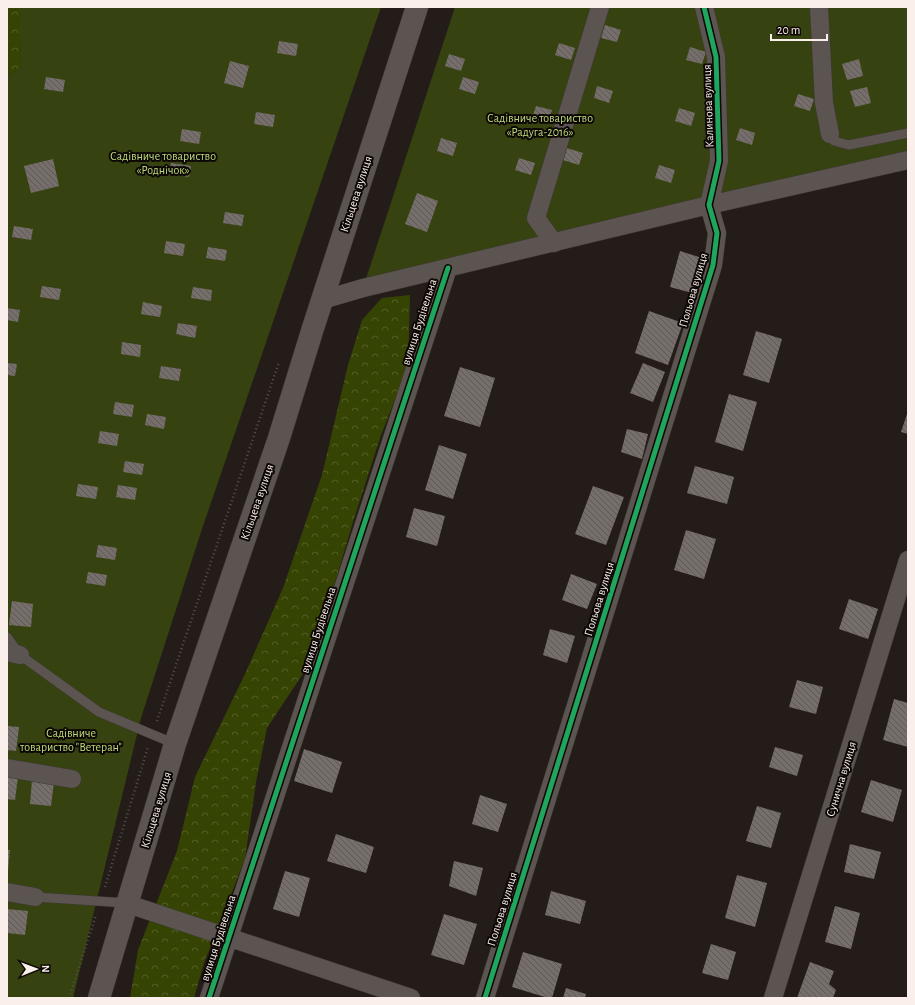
<svg xmlns="http://www.w3.org/2000/svg" width="915" height="1005" viewBox="0 0 915 1005" font-family="'Alegreya Sans',sans-serif">
	<style>
		.green { fill: #364210 }
		.forest { fill: url(#forest-crowns) }
		.building { fill: url(#building-back-hatch) }
		.lines { fill: none; stroke-linecap: round; stroke-linejoin: round }
		.service-casing { stroke: #403937; stroke-width: 10 }
		.minor-casing { stroke: #403937; stroke-width: 19 }
		.secondary-casing { stroke: #403937; stroke-width: 23 }
		.path { stroke: #57514e; stroke-width: 2.5; stroke-dasharray: 1 3; stroke-linecap: butt }
		.service { stroke: #5b5451; stroke-width: 9 }
		.minor { stroke: #5b5451; stroke-width: 18 }
		.secondary { stroke: #5b5451; stroke-width: 22 }
		.cycleway-casing { stroke: #0d0705; stroke-width: 8 }
		.cycleway { stroke: #20a55d; stroke-width: 5 }
		.labels { text-anchor: middle; stroke-width: 4; stroke-linejoin: round; paint-order: stroke }
		.street-label { font-size: 12px; fill: #faefeb; stroke: #0d0705 }
		.park-label { font-size: 12px; fill: #bcd97a; stroke: #0d0705 }
	</style>
	<defs>
		<pattern id="forest-crowns" width="20" height="18" patternUnits="userSpaceOnUse"><rect width="20" height="18" fill="#364403"/><path d="M2 6a3 3 0 1 1 6 0M12 15a3 3 0 1 1 6 0" fill="none" stroke="#545f28"/></pattern>
		<pattern id="building-back-hatch" width="6" height="6" patternUnits="userSpaceOnUse"><rect width="6" height="6" fill="#766e6b"/><path d="M-1 5l2 2M0 0l6 6M5-1l2 2" fill="none" stroke="#5e5957"/></pattern>
	</defs>
	<rect width="100%" height="100%" fill="#241c18"/>
	<!-- green -->
	<g class="green">
		<path d="M19 7H381L201 532 141 718 73 998H7V77L21 67Z"/>
		<path d="M455 7H908V160L363 288Z"/>
	</g>
	<!-- forest -->
	<g class="forest">
		<path d="M7 7H20L21 67 7 77Z"/>
		<path d="M410 295 408 367 381 435 353 522 312 660 267 728 256 782 245 859 204 963 194 998H130L138 950 177 851 195 777 245 674 283 588 322 475 348 365 362 320 382 298Z"/>
	</g>
	<!-- building -->
	<g class="building">
		<path d="M605 25 621 30 617 42 601 38Z"/>
		<path d="M279 41 298 44 296 56 277 53Z"/>
		<path d="M559 43 575 48 571 60 555 55Z"/>
		<path d="M690 47 706 52 702 64 686 60Z"/>
		<path d="M449 54 465 59 461 71 445 66Z"/>
		<path d="M859 59 863 76 847 80 842 64Z"/>
		<path d="M230 61 249 66 243 88 224 83Z"/>
		<path d="M46 77 65 80 63 92 44 89Z"/>
		<path d="M463 77 479 82 475 94 459 89Z"/>
		<path d="M597 86 613 91 609 103 594 98Z"/>
		<path d="M867 87 871 103 855 107 850 91Z"/>
		<path d="M798 94 814 99 810 111 794 106Z"/>
		<path d="M536 106 552 110 548 123 532 118Z"/>
		<path d="M679 108 695 113 691 126 675 121Z"/>
		<path d="M256 112 275 115 273 127 254 124Z"/>
		<path d="M740 128 755 133 752 145 736 140Z"/>
		<path d="M182 129 201 132 199 144 180 141Z"/>
		<path d="M441 138 457 143 453 156 437 151Z"/>
		<path d="M567 148 583 153 579 165 563 160Z"/>
		<path d="M519 158 535 163 531 175 515 170Z"/>
		<path d="M53 159 59 186 31 193 24 166Z"/>
		<path d="M171 163 191 166 189 177 169 174Z"/>
		<path d="M659 165 675 170 671 183 655 178Z"/>
		<path d="M417 193 438 201 427 232 405 224Z"/>
		<path d="M225 212 244 215 242 226 223 223Z"/>
		<path d="M14 226 33 229 31 240 12 237Z"/>
		<path d="M166 241 185 244 183 256 164 253Z"/>
		<path d="M208 247 227 250 225 261 206 258Z"/>
		<path d="M680 251 702 258 692 293 670 287Z"/>
		<path d="M42 286 61 289 59 300 40 297Z"/>
		<path d="M193 287 212 290 211 301 191 298Z"/>
		<path d="M143 302 162 306 160 317 141 314Z"/>
		<path d="M7 308 20 310 18 322 7 320Z"/>
		<path d="M649 311 683 323 668 365 635 353Z"/>
		<path d="M178 323 197 326 195 338 176 334Z"/>
		<path d="M756 331 782 339 769 383 743 375Z"/>
		<path d="M122 342 141 345 140 357 121 354Z"/>
		<path d="M7 363 17 364 15 376 7 375Z"/>
		<path d="M643 363 665 372 653 402 630 393Z"/>
		<path d="M161 366 181 369 179 381 159 378Z"/>
		<path d="M460 367 495 378 480 427 444 416Z"/>
		<path d="M729 394 757 402 743 451 715 442Z"/>
		<path d="M115 402 134 405 132 417 113 414Z"/>
		<path d="M908 411V434L901 432Z"/>
		<path d="M147 414 166 417 164 429 145 425Z"/>
		<path d="M627 429 648 434 642 459 621 452Z"/>
		<path d="M100 431 119 434 117 446 98 443Z"/>
		<path d="M439 445 467 454 453 499 425 490Z"/>
		<path d="M125 461 144 464 142 475 123 472Z"/>
		<path d="M695 466 734 477 727 504 687 493Z"/>
		<path d="M78 484 98 487 96 499 76 496Z"/>
		<path d="M118 485 137 488 135 500 116 497Z"/>
		<path d="M593 486 624 497 606 545 575 534Z"/>
		<path d="M414 508 445 516 437 546 406 537Z"/>
		<path d="M686 530 716 539 704 579 674 570Z"/>
		<path d="M98 545 117 548 115 560 96 557Z"/>
		<path d="M88 572 107 575 105 586 86 583Z"/>
		<path d="M571 574 597 584 587 609 562 600Z"/>
		<path d="M849 599 878 609 868 639 839 629Z"/>
		<path d="M12 601 33 604 31 627 9 625Z"/>
		<path d="M550 629 575 636 567 663 543 655Z"/>
		<path d="M797 680 823 687 816 714 789 707Z"/>
		<path d="M894 699 908 703V747L883 740Z"/>
		<path d="M7 726 19 727 16 751 7 750Z"/>
		<path d="M775 747 803 755 797 776 769 767Z"/>
		<path d="M304 749 342 762 332 793 294 781Z"/>
		<path d="M7 776 18 777 15 800 7 799Z"/>
		<path d="M32 780 54 782 51 806 30 804Z"/>
		<path d="M871 780 902 790 893 822 861 812Z"/>
		<path d="M480 795 507 804 498 832 472 824Z"/>
		<path d="M757 806 781 813 771 848 746 841Z"/>
		<path d="M336 834 374 847 366 873 327 861Z"/>
		<path d="M850 844 881 852 874 879 844 872Z"/>
		<path d="M7 850H10L8 871 7 870Z"/>
		<path d="M454 861 483 868 476 896 449 886Z"/>
		<path d="M285 871 310 878 299 917 273 909Z"/>
		<path d="M737 875 767 883 755 927 725 918Z"/>
		<path d="M551 891 586 901 580 924 545 915Z"/>
		<path d="M835 906 860 913 851 949 825 942Z"/>
		<path d="M7 909 28 911 25 935 7 933Z"/>
		<path d="M444 914 477 924 464 965 431 955Z"/>
		<path d="M711 944 736 952 728 980 702 973Z"/>
		<path d="M523 952 562 964 552 998H548L512 987Z"/>
		<path d="M810 962 834 971 829 984 836 990 833 998H797Z"/>
		<path d="M566 988 586 994 585 998H563Z"/>
	</g>
	<g class="lines">
		<!-- service casing -->
		<g class="service-casing">
			<g id="service">
				<path d="M830 134 834 141 849 145 908 133"/>
				<path d="M7 637 20 655 99 712 175 744"/>
				<path d="M35 897 127 903"/>
			</g>
		</g>
		<!-- minor casing -->
		<g class="minor-casing">
			<g id="minor">
				<path d="M819 7 824 103 830 134"/>
				<path d="M554 243 536 218 600 7"/>
				<path d="M322 300 363 288 709 205 908 160"/>
				<path d="M7 652 20 655"/>
				<path d="M7 768 72 779"/>
				<path d="M7 892 35 897"/>
				<path d="M128 904 411 998"/>
				<path d="M209 998 448 268"/>
				<path d="M485 998 713 265 717 233 709 205 719 161 716 57 704 7"/>
				<path d="M773 998 908 560"/>
			</g>
		</g>
		<!-- secondary casing -->
		<g class="secondary-casing">
			<path id="secondary" d="M99 998 175 744 279 438 313 328 417 7"/>
		</g>
		<!-- path -->
		<g class="path">
			<path d="M157 721 279 362"/>
			<path d="M105 887 148 747"/>
			<path d="M69 998 96 915"/>
		</g>
		<!-- service -->
		<use href="#service" class="service"/>
		<!-- minor -->
		<use href="#minor" class="minor"/>
		<!-- secondary -->
		<use href="#secondary" class="secondary"/>
		<!-- cycleway casing -->
		<g class="cycleway-casing">
			<g id="cycleway">
				<path d="M209 998 448 268"/>
				<path d="M485 998 713 265 717 233 709 205 719 161 716 57 704 7"/>
			</g>
		</g>
		<!-- cycleway -->
		<use href="#cycleway" class="cycleway"/>
	</g>
	<g class="labels">
		<!-- street labels -->
		<g class="street-label">
			<text transform="translate(708 106) rotate(-92)" y="4">Калинова вулиця</text>
			<text transform="translate(356 194) rotate(-72)" y="4">Кільцева вулиця</text>
			<text transform="translate(693 290) rotate(-74)" y="4">Польова вулиця</text>
			<text transform="translate(419 322) rotate(-72)" y="4">вулиця Будівельна</text>
			<text transform="translate(257 502) rotate(-71)" y="4">Кільцева вулиця</text>
			<text transform="translate(599 599) rotate(-73)" y="4">Польова вулиця</text>
			<text transform="translate(318 630) rotate(-72)" y="4">вулиця Будівельна</text>
			<text transform="translate(841 779) rotate(-73)" y="4">Сунична вулиця</text>
			<text transform="translate(156 810) rotate(-73)" y="4">Кільцева вулиця</text>
			<text transform="translate(502 909) rotate(-73)" y="4">Польова вулиця</text>
			<text transform="translate(218 938) rotate(-72)" y="4">вулиця Будівельна</text>
		</g>
		<!-- park labels -->
		<g class="park-label">
			<text x="540" y="122">Садівниче товариство<tspan x="540" dy="14">«Радуга-2016»</tspan></text>
			<text x="163" y="160">Садівниче товариство<tspan x="163" dy="14">«Роднічок»</tspan></text>
			<text x="71" y="737">Садівниче<tspan x="71" dy="14">товариство "Ветеран"</tspan></text>
		</g>
	</g>
	<!-- border -->
	<rect width="915" height="1005" fill="none" stroke="#faefeb" stroke-width="16"/>
	<!-- north arrow -->
	<g transform="translate(36 969) rotate(89)" stroke="#0d0705" stroke-width="3" paint-order="stroke">
	<path d="M0-3L7 15L0 10L-7 15Z" fill="#faefeb"/>
	<text y="-6" font-size="11" font-weight="bold" text-anchor="middle" fill="#faefeb">N</text>
	</g>
	<!-- scale -->
	<path d="M771 34v6h56v-6" fill="none" stroke="#faefeb" stroke-width="2"/>
	<text x="777" y="34" font-size="12" fill="#faefeb" stroke="#0d0705" stroke-width="3" paint-order="stroke">20 m</text>
</svg>
